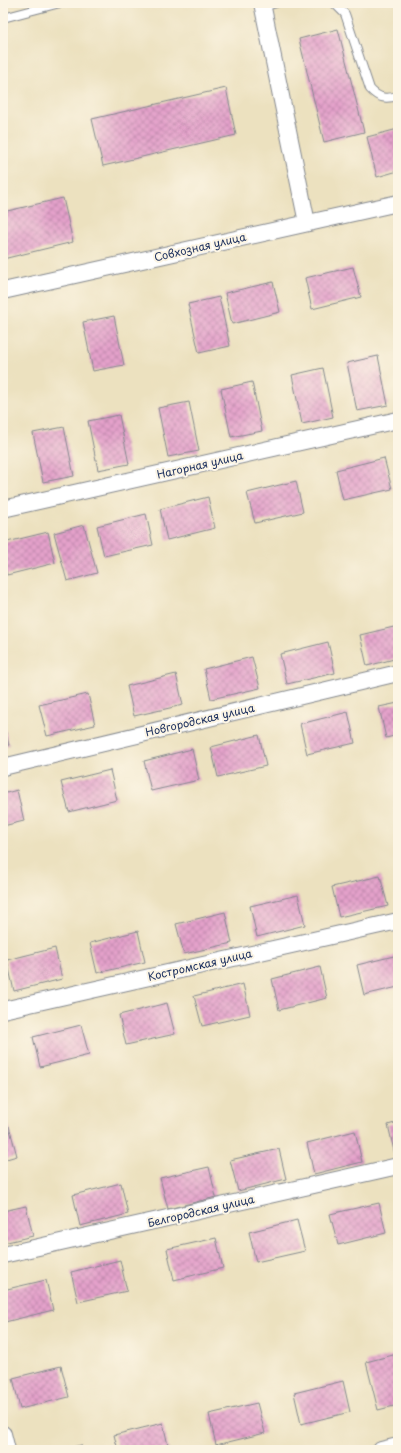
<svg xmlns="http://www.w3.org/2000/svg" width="401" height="1453" viewBox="0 0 401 1453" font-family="'Playpen Sans',sans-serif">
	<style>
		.building { fill: url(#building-cross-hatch) }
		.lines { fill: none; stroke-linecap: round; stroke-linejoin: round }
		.lane-casing { stroke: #84888e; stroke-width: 10 }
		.street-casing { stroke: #84888e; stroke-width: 18 }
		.lane { stroke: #fff; stroke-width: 8 }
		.street { stroke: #fff; stroke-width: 16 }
		.labels { text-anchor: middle; stroke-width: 4; stroke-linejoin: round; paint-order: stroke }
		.street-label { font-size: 11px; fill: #1b2f5e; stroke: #fcf5e5 }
	</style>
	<defs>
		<pattern id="building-cross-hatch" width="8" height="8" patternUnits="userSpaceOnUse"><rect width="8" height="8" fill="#e4a1ca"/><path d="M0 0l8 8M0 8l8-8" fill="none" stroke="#b884a7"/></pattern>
	</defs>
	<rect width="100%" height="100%" fill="#fcf5e5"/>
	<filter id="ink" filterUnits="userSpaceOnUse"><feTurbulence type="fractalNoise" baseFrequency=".025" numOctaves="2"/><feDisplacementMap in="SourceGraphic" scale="8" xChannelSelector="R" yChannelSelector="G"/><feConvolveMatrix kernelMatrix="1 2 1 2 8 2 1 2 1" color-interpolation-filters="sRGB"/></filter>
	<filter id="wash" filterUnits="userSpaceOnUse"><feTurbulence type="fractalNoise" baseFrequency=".012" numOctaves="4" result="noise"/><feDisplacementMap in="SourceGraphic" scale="16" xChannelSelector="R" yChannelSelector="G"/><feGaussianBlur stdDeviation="0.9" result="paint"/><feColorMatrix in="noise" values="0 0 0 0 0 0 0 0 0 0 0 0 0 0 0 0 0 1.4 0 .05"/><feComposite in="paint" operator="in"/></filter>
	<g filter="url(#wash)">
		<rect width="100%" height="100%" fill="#ece1bf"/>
		<g id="blocks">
			<!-- building -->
			<g class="building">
				<path d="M338 29 364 132 324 142 299 39Z"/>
				<path d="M226 88 236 135 103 166 92 119Z"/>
				<path d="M398 129V171L377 177 367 137Z"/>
				<path d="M63 198 73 242 3 259V212Z"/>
				<path d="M353 267 361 297 312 309 305 278Z"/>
				<path d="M273 282 280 312 232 324 225 293Z"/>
				<path d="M219 297 230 346 199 353 188 304Z"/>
				<path d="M114 316 124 365 93 371 83 322Z"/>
				<path d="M378 356 388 405 357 411 347 363Z"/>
				<path d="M323 368 333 417 302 424 292 375Z"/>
				<path d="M252 382 262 431 231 437 221 389Z"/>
				<path d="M189 402 199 451 168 457 158 408Z"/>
				<path d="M119 415 129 464 98 470 88 421Z"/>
				<path d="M64 427 74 476 43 482 33 433Z"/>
				<path d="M384 458 392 489 343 500 336 470Z"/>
				<path d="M296 481 303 512 255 523 247 493Z"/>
				<path d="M208 497 215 528 167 540 160 509Z"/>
				<path d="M146 514 153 545 104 556 97 526Z"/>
				<path d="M84 525 97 573 67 581 54 533Z"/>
				<path d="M48 532 55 563 7 575 3 559V543Z"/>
				<path d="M398 626V658L367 666 360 635Z"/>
				<path d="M328 642 335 673 287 684 280 654Z"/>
				<path d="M252 657 260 688 211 699 204 669Z"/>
				<path d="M176 674 183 705 134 716 127 686Z"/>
				<path d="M88 694 95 725 47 736 39 705Z"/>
				<path d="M398 703V735L386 738 379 707Z"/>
				<path d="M348 712 355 743 307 754 300 724Z"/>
				<path d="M3 722 9 745 3 746Z"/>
				<path d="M259 735 266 766 218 777 211 747Z"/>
				<path d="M192 749 199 780 151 791 144 761Z"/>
				<path d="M110 770 117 800 69 812 61 782Z"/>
				<path d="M17 790 24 821 3 826V794Z"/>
				<path d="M380 876 388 906 339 917 332 887Z"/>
				<path d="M298 895 305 925 257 937 250 906Z"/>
				<path d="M225 912 232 943 184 954 176 924Z"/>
				<path d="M138 931 145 962 97 973 90 943Z"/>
				<path d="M55 948 62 979 14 991 7 960Z"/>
				<path d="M398 955V987L364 995 357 965Z"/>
				<path d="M320 967 327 998 279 1010 272 979Z"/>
				<path d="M243 984 250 1015 202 1026 194 996Z"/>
				<path d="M167 1003 175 1034 126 1045 119 1015Z"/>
				<path d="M81 1025 89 1055 40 1067 33 1037Z"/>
				<path d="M398 1122V1154L395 1155 388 1125Z"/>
				<path d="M9 1126 17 1156 3 1160V1127Z"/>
				<path d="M355 1131 362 1162 314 1174 307 1143Z"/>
				<path d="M279 1149 286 1179 238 1191 230 1160Z"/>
				<path d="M209 1167 216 1197 168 1209 160 1178Z"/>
				<path d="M121 1183 128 1214 80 1226 73 1195Z"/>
				<path d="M379 1203 386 1233 338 1245 330 1214Z"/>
				<path d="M26 1206 33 1236 3 1243V1211Z"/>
				<path d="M297 1220 305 1251 256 1262 249 1232Z"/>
				<path d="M216 1238 223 1268 174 1280 167 1249Z"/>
				<path d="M120 1260 127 1291 78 1302 71 1272Z"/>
				<path d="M46 1280 53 1310 5 1322 3 1314V1290Z"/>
				<path d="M397 1354 398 1405 378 1410 366 1362Z"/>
				<path d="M61 1366 69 1397 20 1409 13 1378Z"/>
				<path d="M343 1381 350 1412 301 1424 294 1393Z"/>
				<path d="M257 1403 265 1433 216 1445 209 1414Z"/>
				<path d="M163 1423 169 1450H118L114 1435Z"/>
				<path d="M81 1445 82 1450H64V1449Z"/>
			</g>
		</g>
	</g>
	<g filter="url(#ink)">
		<use href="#blocks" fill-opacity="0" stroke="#84888e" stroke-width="1"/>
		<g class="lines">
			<!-- lane casing -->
			<g class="lane-casing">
				<g id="lane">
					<path d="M334 3 345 14 370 89C379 99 386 99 398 96"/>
					<path d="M263 7 276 3"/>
					<path d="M3 18 60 3"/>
				</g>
			</g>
			<!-- street casing -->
			<g class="street-casing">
				<g id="street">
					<path d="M262 3 307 223"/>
					<path d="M3 291 398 203"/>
					<path d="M3 509 398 420"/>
					<path d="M3 767 398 673"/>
					<path d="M3 1010 398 921"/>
					<path d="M3 1255 398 1166"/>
					<path d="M3 1434 7 1450"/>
					<path d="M381 1450 398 1446"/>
				</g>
			</g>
			<!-- lane -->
			<use href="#lane" class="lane"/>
			<!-- street -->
			<use href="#street" class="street"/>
		</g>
	</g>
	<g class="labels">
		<!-- street labels -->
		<g class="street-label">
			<text transform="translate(200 247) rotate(-13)" y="4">Совхозная улица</text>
			<text transform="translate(200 465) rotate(-13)" y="4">Нагорная улица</text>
			<text transform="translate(200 720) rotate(-13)" y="4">Новгородская улица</text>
			<text transform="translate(200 965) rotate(-13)" y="4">Костромская улица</text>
			<text transform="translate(201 1211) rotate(-13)" y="4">Белгородская улица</text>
		</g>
	</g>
	<!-- margin -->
	<rect width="401" height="1453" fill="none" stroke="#fcf5e5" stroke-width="16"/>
</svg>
